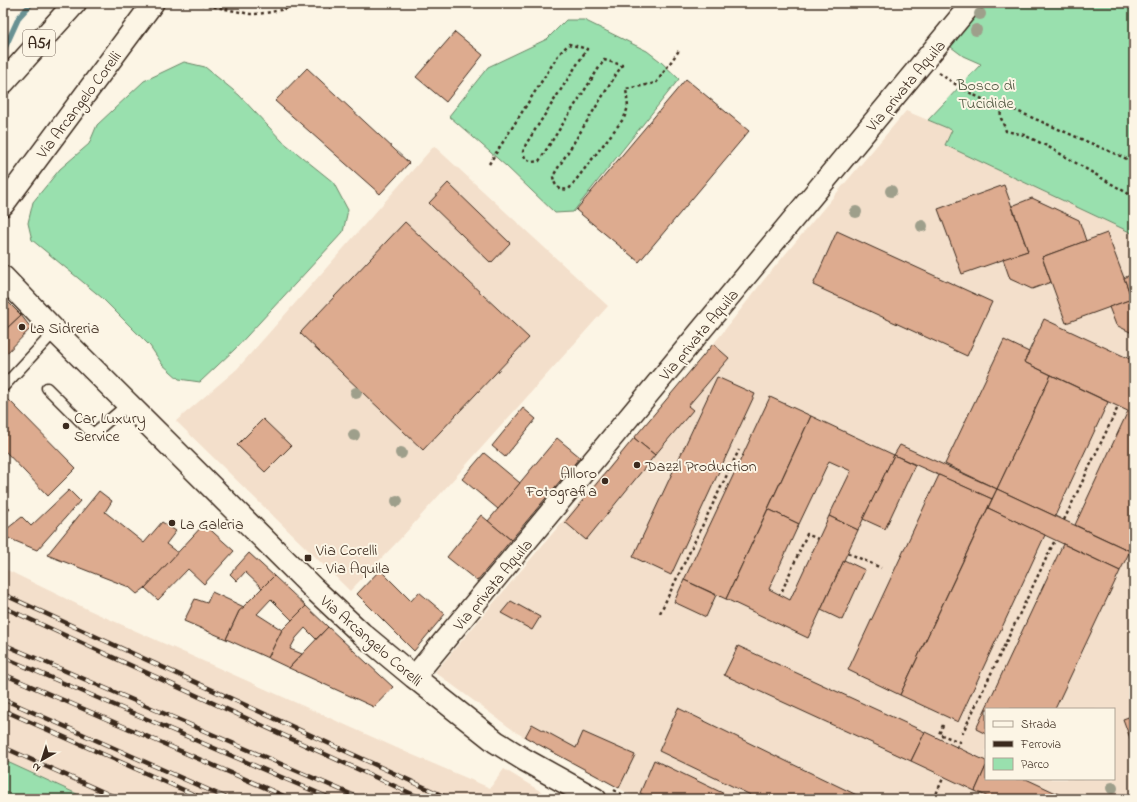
<svg xmlns="http://www.w3.org/2000/svg" width="1137" height="802" viewBox="0 0 1137 802" font-family="'Indie Flower',sans-serif">
	<style>
		.built { fill: #f3dfcb; fill-rule: evenodd }
		.green { fill: #99e0ae; stroke: #6a8566 }
		.lines { fill: none; stroke-linecap: round; stroke-linejoin: round }
		.stream { stroke: #679193; stroke-width: 5.5 }
		.building { fill: #ddab8f; stroke: #3b2a1e }
		.service-casing { stroke: #3b2a1e; stroke-width: 13 }
		.minor-casing { stroke: #3b2a1e; stroke-width: 24 }
		.tertiary-casing { stroke: #3b2a1e; stroke-width: 25 }
		.motorway-casing { stroke: #3b2a1e; stroke-width: 25 }
		.path { stroke: #3b2a1e; stroke-width: 2.5; stroke-dasharray: 3 3; stroke-linecap: butt }
		.service { stroke: #fcf5e5; stroke-width: 10 }
		.minor { stroke: #fcf5e5; stroke-width: 21 }
		.tertiary { stroke: #fcf5e5; stroke-width: 22 }
		.motorway { stroke: #fcf5e5; stroke-width: 22 }
		.rail-casing { stroke: #3b2a1e; stroke-width: 4.5 }
		.rail { stroke: #fcf5e5; stroke-width: 3; stroke-dasharray: 9; stroke-linecap: butt }
		.tree { fill: #9e9f8b }
		.poi-dot { fill: #3b2a1e; stroke: #fcf5e5; stroke-width: 1.5 }
		.labels { text-anchor: middle; stroke-width: 4; stroke-linejoin: round; paint-order: stroke }
		.shield { fill: #fcf5e5; stroke: #75675a; stroke-width: 1 }
		.shield-label { font-size: 15px; font-weight: bold; fill: #3b2a1e }
		.park-label { font-size: 16px; fill: #525842; stroke: #fcf5e5 }
		.street-label { font-size: 16px; fill: #3b2a1e; stroke: #fcf5e5 }
		.poi-label { font-size: 16px; fill: #3b2a1e; stroke: #fcf5e5; text-anchor: start }
	</style>
	<rect width="100%" height="100%" fill="#fcf5e5"/>
	<filter id="ink" filterUnits="userSpaceOnUse"><feTurbulence type="fractalNoise" baseFrequency=".025" numOctaves="2"/><feDisplacementMap in="SourceGraphic" scale="8" xChannelSelector="R" yChannelSelector="G"/><feConvolveMatrix kernelMatrix="1 2 1 2 8 2 1 2 1" color-interpolation-filters="sRGB"/></filter>
	<g filter="url(#ink)">
		<!-- built -->
		<g class="built">
			<path d="M906 111 952 130 945 145 1134 234V799H639L517 733 435 672 720 336 763 281 813 221ZM986 709H1114V779H986Z"/>
			<path d="M434 146 608 306 401 538 350 591 176 421 237 369Z"/>
			<path d="M3 568 89 610 408 753 490 788 504 769 553 799H88L3 760Z"/>
		</g>
		<!-- green -->
		<g class="green">
			<path d="M981 3H1134V234L945 145 952 130 928 120 981 64 963 56 947 44Z"/>
			<path d="M566 20H584L647 51 660 61 679 79 573 212 555 213 506 166 449 116 488 67 547 39Z"/>
			<path d="M184 62 205 67 239 95 282 141 333 182 348 210 343 232 235 349 200 382 179 379 162 364 150 346 101 297 32 240 28 223 33 202 60 169 89 144 97 125 144 81Z"/>
			<path d="M3 760 88 799H18L3 794Z"/>
		</g>
		<g class="lines">
			<!-- stream -->
			<path class="stream" d="M3 52 19 17 32 3"/>
		</g>
		<!-- building -->
		<g class="building">
			<path d="M455 32 483 55 446 102 416 77Z"/>
			<path d="M307 68 409 163 380 194 275 101Z"/>
			<path d="M686 79 749 131 639 262 576 210Z"/>
			<path d="M448 183 510 243 491 263 429 203Z"/>
			<path d="M1004 185 1028 251 962 274 938 209Z"/>
			<path d="M1032 198 1079 220 1086 241 1042 257 1051 282 1032 289 1010 279 1003 259 1028 251 1012 206Z"/>
			<path d="M405 222 529 338 423 450 300 333Z"/>
			<path d="M837 231 992 302 967 356 813 285Z"/>
			<path d="M1107 233 1132 299 1066 323 1042 257Z"/>
			<path d="M1134 273V334L1116 325 1109 307 1132 299 1124 278Z"/>
			<path d="M3 297 21 315 3 332Z"/>
			<path d="M21 315 31 328 3 357V332Z"/>
			<path d="M1044 319 1134 361V414L1024 362Z"/>
			<path d="M1004 340 1029 352 1024 362 1051 375 997 489 945 464Z"/>
			<path d="M713 344 729 358 688 406 693 410 655 455 634 438Z"/>
			<path d="M1051 375 1108 402 1055 516 997 489Z"/>
			<path d="M717 377 755 394 671 575 633 557Z"/>
			<path d="M770 397 811 416 726 599 684 580Z"/>
			<path d="M9 400 76 468 48 496 3 449V406Z"/>
			<path d="M523 408 536 419 505 457 492 446Z"/>
			<path d="M1128 411 1134 414V542L1130 551 1075 525Z"/>
			<path d="M811 416 894 455 858 530 829 516 851 471 829 461 799 524 768 509Z"/>
			<path d="M263 419 291 446 265 472 237 445Z"/>
			<path d="M557 438 580 457 511 540 488 521Z"/>
			<path d="M634 438 655 455 586 540 565 522Z"/>
			<path d="M900 445 997 489 992 499 894 455Z"/>
			<path d="M484 453 520 483 498 509 462 479Z"/>
			<path d="M894 455 915 465 885 529 863 519Z"/>
			<path d="M939 475 992 499 900 695 848 670Z"/>
			<path d="M997 489 1130 551 1120 571 988 508Z"/>
			<path d="M69 490 80 501 37 550 3 536V532L22 517 31 526Z"/>
			<path d="M99 491 112 501 105 512 144 543 162 522 176 531 166 544 178 553 145 588 137 594 129 587 47 555Z"/>
			<path d="M3 503 10 508 3 516Z"/>
			<path d="M988 508 1045 535 958 722 900 695Z"/>
			<path d="M768 509 799 524 769 589 790 600 829 516 858 530 808 638 726 599Z"/>
			<path d="M481 515 511 540 477 581 447 557Z"/>
			<path d="M204 524 234 551 204 584 188 569 158 600 145 588Z"/>
			<path d="M1063 544 1120 571 1055 709H986V734L976 729Z"/>
			<path d="M249 553 274 576 262 588 245 572 237 581 230 574Z"/>
			<path d="M844 560 865 570 842 620 821 610Z"/>
			<path d="M380 570 411 601 419 592 445 614 414 651 357 594Z"/>
			<path d="M274 576 306 606 292 620 271 599 257 614 282 630 268 658 226 639 239 611Z"/>
			<path d="M684 580 716 595 706 617 674 602Z"/>
			<path d="M212 592 244 607 239 611 226 639 184 621 195 599 207 603Z"/>
			<path d="M511 601 540 617 532 630 501 613Z"/>
			<path d="M306 606 328 627 316 639 305 628 296 638 290 649 302 654 289 668 268 658 282 630Z"/>
			<path d="M328 627 393 687 374 707 289 668Z"/>
			<path d="M738 646 925 732 911 761 724 675Z"/>
			<path d="M678 708 788 762 865 799H759L659 751Z"/>
			<path d="M1134 715V749L1123 719Z"/>
			<path d="M532 724 576 748 583 732 635 755 619 788 525 737Z"/>
			<path d="M925 732 986 761V766L975 791 911 761Z"/>
			<path d="M654 760 735 799H651L640 793Z"/>
			<path d="M986 766V779H1026L1069 799H993L975 791Z"/>
		</g>
		<g class="lines">
			<!-- service casing -->
			<g class="service-casing">
				<g id="service">
					<path d="M3 387 55 331"/>
					<path d="M47 388 93 434 128 404"/>
				</g>
			</g>
			<!-- minor casing -->
			<g class="minor-casing">
				<g id="minor">
					<path d="M3 205 153 3"/>
					<path d="M414 677 972 3"/>
				</g>
			</g>
			<!-- tertiary casing -->
			<g class="tertiary-casing">
				<path id="tertiary" d="M3 277 55 331 314 589 361 633 414 677 496 742 525 760 595 799"/>
			</g>
			<!-- motorway casing -->
			<g class="motorway-casing">
				<path id="motorway" d="M3 83 75 3"/>
			</g>
			<!-- path -->
			<g class="path">
				<path d="M196 3 250 14C270 14 288 8 306 3"/>
				<path d="M325 3 331 8"/>
				<path d="M939 73C960 88 984 103 1010 108L1134 162"/>
				<path d="M1000 106 1001 118 1006 131 1024 135 1047 146 1134 197"/>
				<path d="M489 164 559 54 569 44 587 49 526 144 523 152 525 158 532 162 539 161 604 60 622 65 553 176C554 186 559 191 569 189L624 118 628 107 626 89 656 83 680 49"/>
				<path d="M1064 520 1118 407"/>
				<path d="M848 553 881 568"/>
				<path d="M782 591 807 534 818 539"/>
				<path d="M660 613 739 450"/>
				<path d="M943 725 939 734 960 742 957 747"/>
				<path d="M962 734 1055 540"/>
				<path d="M614 790 630 799"/>
				<path d="M934 799 944 776"/>
			</g>
			<!-- service -->
			<use href="#service" class="service"/>
			<!-- minor -->
			<use href="#minor" class="minor"/>
			<!-- tertiary -->
			<use href="#tertiary" class="tertiary"/>
			<!-- motorway -->
			<use href="#motorway" class="motorway"/>
			<!-- rail casing -->
			<g class="rail-casing">
				<g id="rail">
					<path d="M3 594 450 799"/>
					<path d="M3 607 423 799"/>
					<path d="M3 644 362 799"/>
					<path d="M3 657 332 799"/>
					<path d="M3 674 291 799"/>
					<path d="M3 699 229 799"/>
					<path d="M3 710 204 799"/>
					<path d="M3 747 119 799"/>
				</g>
			</g>
			<!-- rail -->
			<use href="#rail" class="rail"/>
		</g>
		<!-- trees -->
		<g class="tree">
			<circle cx="980" cy="14" r="6"/>
			<circle cx="976" cy="30" r="6"/>
			<circle cx="891" cy="191" r="6"/>
			<circle cx="856" cy="212" r="6"/>
			<circle cx="922" cy="226" r="6"/>
			<circle cx="356" cy="393" r="6"/>
			<circle cx="354" cy="435" r="6"/>
			<circle cx="401" cy="453" r="6"/>
			<circle cx="397" cy="501" r="6"/>
			<circle cx="1112" cy="788" r="6"/>
		</g>
	</g>
	<!-- markers -->
	<g class="poi-dot">
		<circle cx="22" cy="327" r="4"/>
		<circle cx="66" cy="426" r="4"/>
		<circle cx="637" cy="465" r="4"/>
		<circle cx="605" cy="481" r="4"/>
		<circle cx="172" cy="523" r="4"/>
		<rect x="304" y="554" width="8" height="8" rx="2"/>
	</g>
	<g class="labels">
		<!-- shield labels -->
		<rect class="shield" x="23" y="30" width="32" height="26" rx="3"/>
		<g class="shield-label">
			<text x="39" y="48">A51</text>
		</g>
		<!-- park labels -->
		<g class="park-label">
			<text x="986" y="90">Bosco di<tspan x="986" dy="18">Tucidide</tspan></text>
		</g>
		<!-- street labels -->
		<g class="street-label">
			<text transform="translate(905 85) rotate(-50)" y="6">Via privata Aquila</text>
			<text transform="translate(78 104) rotate(-53)" y="6">Via Arcangelo Corelli</text>
			<text transform="translate(698 334) rotate(-50)" y="6">Via privata Aquila</text>
			<text transform="translate(492 584) rotate(-50)" y="6">Via privata Aquila</text>
			<text transform="translate(372 640) rotate(41)" y="6">Via Arcangelo Corelli</text>
		</g>
		<!-- poi labels -->
		<g class="poi-label">
			<text x="30" y="333">La Sidreria</text>
			<text x="74" y="423">Car Luxury<tspan x="74" dy="18">Service</tspan></text>
			<text x="645" y="471">Dazzl Production</text>
			<text x="597" y="478" text-anchor="end">Alloro<tspan x="597" dy="18">Fotografia</tspan></text>
			<text x="180" y="529">La Galeria</text>
			<text x="316" y="555">Via Corelli<tspan x="316" dy="18">- Via Aquila</tspan></text>
		</g>
	</g>
	<!-- margin -->
	<rect width="1137" height="802" fill="none" stroke="#fcf5e5" stroke-width="16"/>
	<rect x="8" y="8" width="1121" height="786" fill="none" stroke="#3b2a1e" stroke-width="1.5" filter="url(#ink)"/>
	<!-- legend -->
	<rect x="985" y="708" width="130" height="72" fill="#fcf5e5" stroke="#afa495"/>
	<rect x="993" y="721" width="20" height="6" fill="#fcf5e5" stroke="#afa495"/>
	<text x="1021" y="728" font-size="12" fill="#3b2a1e">Strada</text>
	<rect x="993" y="741" width="20" height="6" fill="#3b2a1e" stroke="#afa495"/>
	<text x="1021" y="748" font-size="12" fill="#3b2a1e">Ferrovia</text>
	<rect x="993" y="758" width="20" height="12" fill="#99e0ae" stroke="#afa495"/>
	<text x="1021" y="768" font-size="12" fill="#3b2a1e">Parco</text>
	<!-- north arrow -->
	<g transform="translate(42 760) rotate(219)" stroke="#fcf5e5" stroke-width="3" paint-order="stroke">
	<path d="M0-3L7 15L0 10L-7 15Z" fill="#3b2a1e"/>
	<text y="-6" font-size="11" font-weight="bold" text-anchor="middle" fill="#3b2a1e">N</text>
	</g>
</svg>
